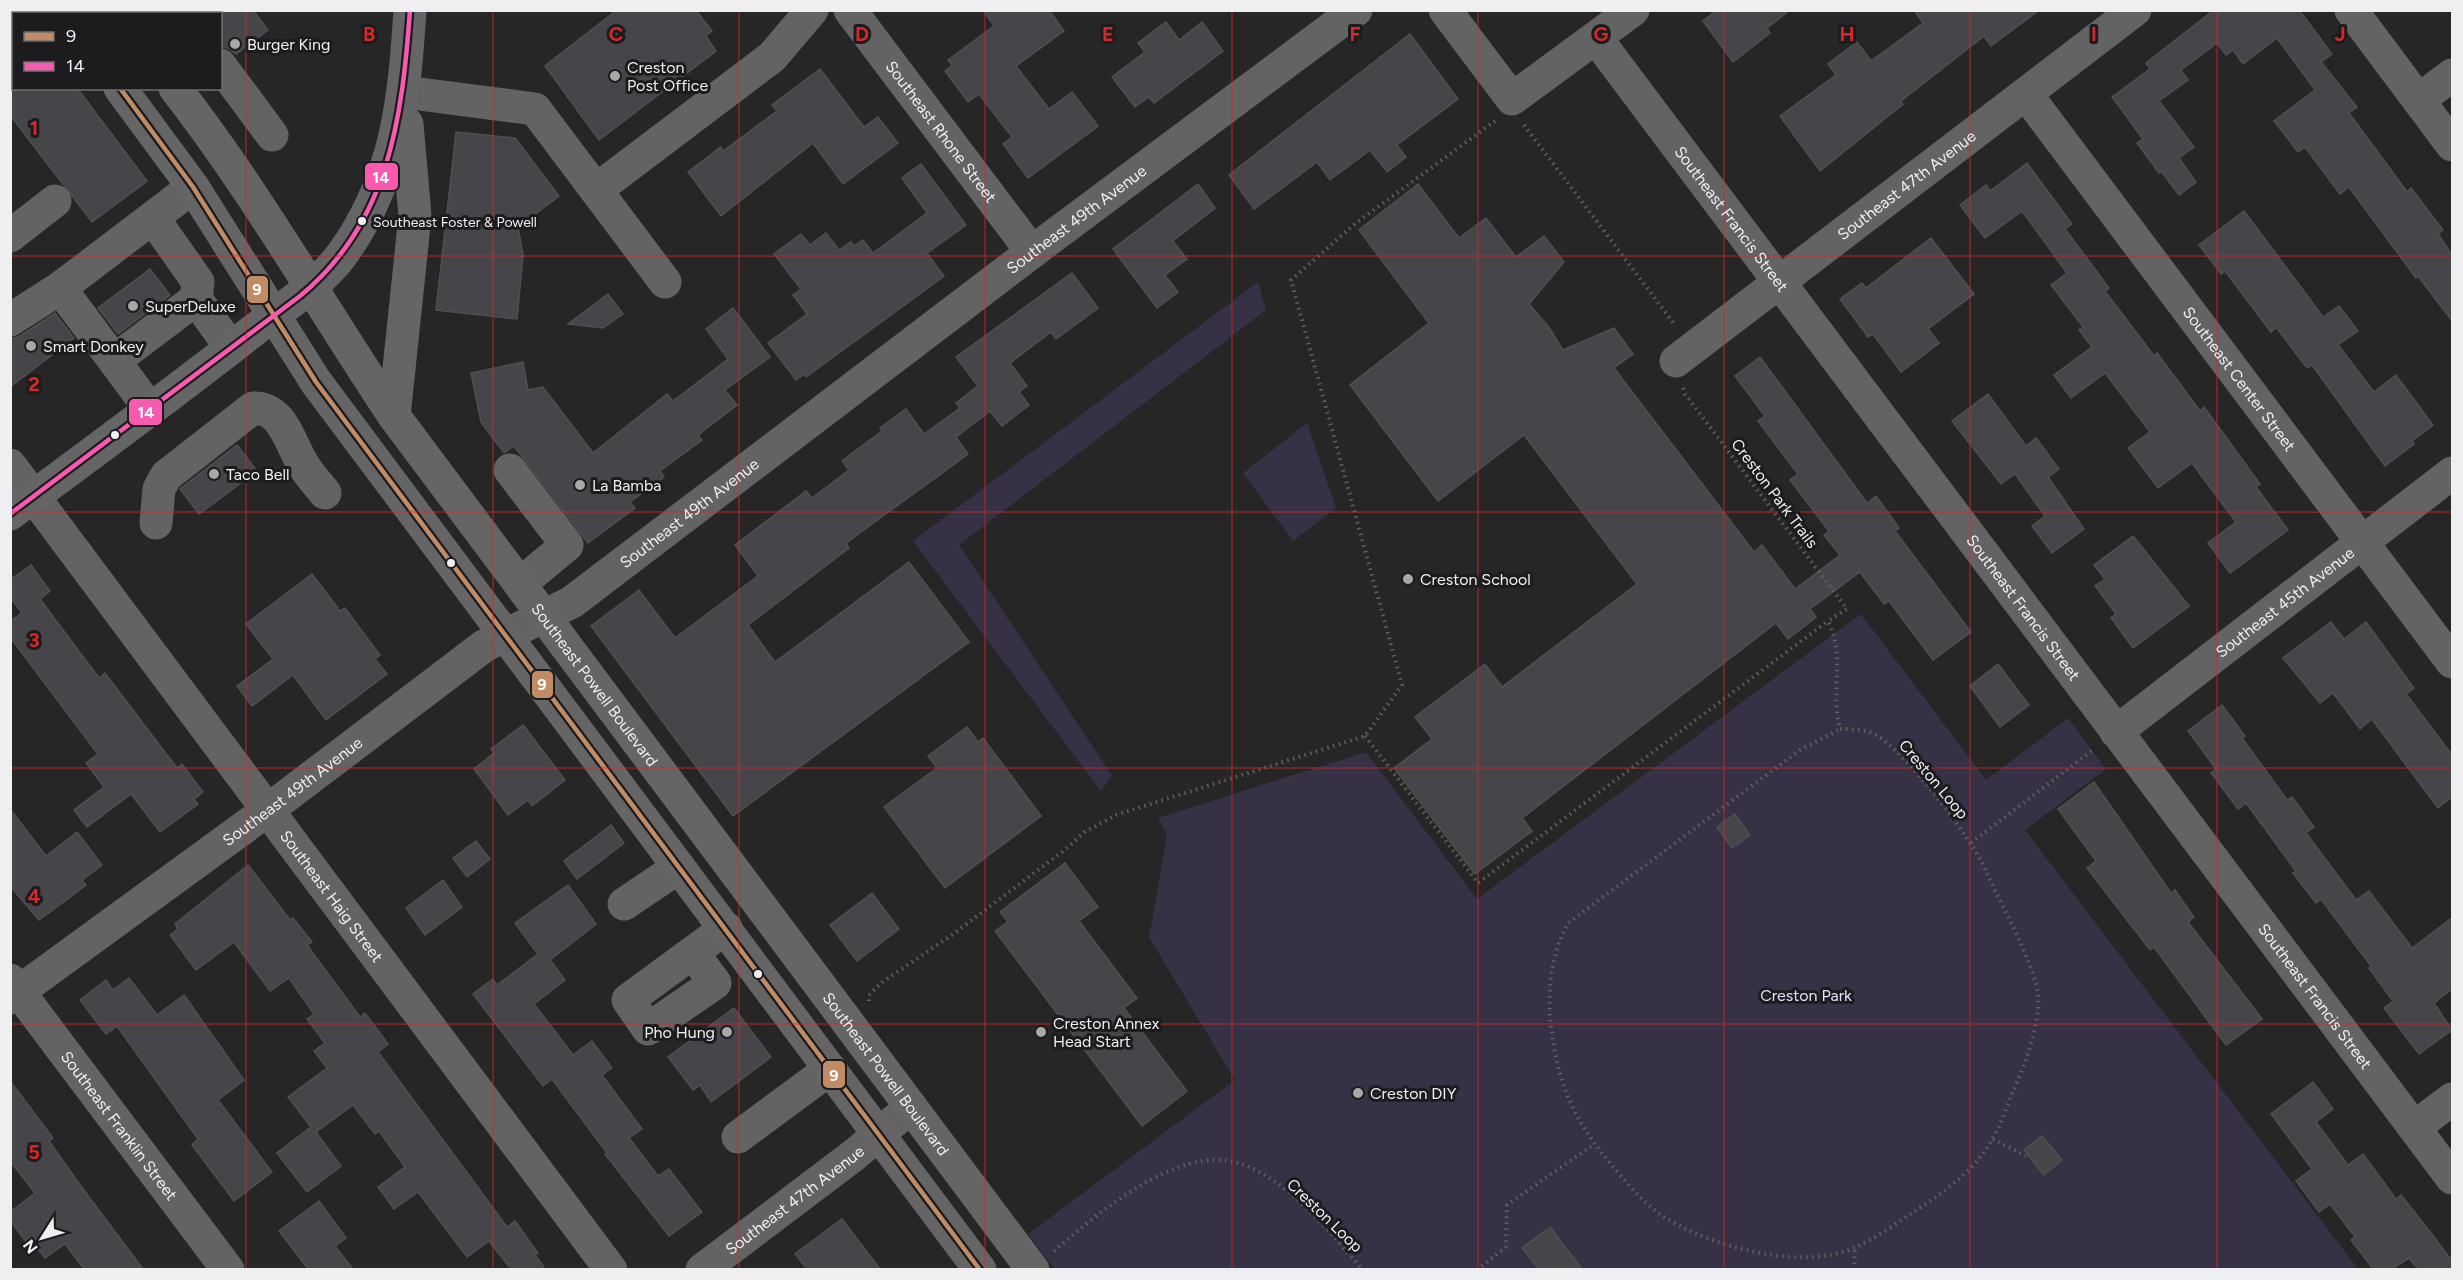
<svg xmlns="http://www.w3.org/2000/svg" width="2463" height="1280" viewBox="0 0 2463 1280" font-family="Figtree,sans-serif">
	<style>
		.green { fill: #363144 }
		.building { fill: #46454a; stroke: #4f4f4f; stroke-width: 1.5 }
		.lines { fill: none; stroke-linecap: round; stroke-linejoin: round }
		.minor-tunnel { stroke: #444; stroke-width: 33; stroke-dasharray: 33 16; stroke-linecap: butt }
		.path { stroke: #616161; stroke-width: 4; stroke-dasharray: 1.5 4.5; stroke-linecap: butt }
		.minor { stroke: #636364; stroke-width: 33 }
		.major { stroke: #656566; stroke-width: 33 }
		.bus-1-casing { stroke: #1c1b1e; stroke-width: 9 }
		.bus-2-casing { stroke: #1c1b1e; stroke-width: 9 }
		.bus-1 { stroke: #c18c65; stroke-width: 4.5 }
		.bus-2 { stroke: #f75aaf; stroke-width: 4.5 }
		.grid { fill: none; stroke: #d62828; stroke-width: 1.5; stroke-opacity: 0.55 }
		.poi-dot { fill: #a9a8a9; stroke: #1c1b1e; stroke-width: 2 }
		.bus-dot { fill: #efeef0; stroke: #1c1b1e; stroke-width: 2 }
		.labels { text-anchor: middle; stroke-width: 6; stroke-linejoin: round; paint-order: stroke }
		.bus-label { font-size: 14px; fill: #efeef0; stroke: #1c1b1e; text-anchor: start }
		.poi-label { font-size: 16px; fill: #efeef0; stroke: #1c1b1e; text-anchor: start }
		.street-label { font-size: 16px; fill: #efeef0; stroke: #1c1b1e }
		.park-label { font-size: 16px; fill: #e3deff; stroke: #1c1b1e }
		.grid-label { font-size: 20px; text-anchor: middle; font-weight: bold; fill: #d62828; stroke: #1c1b1e; stroke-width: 6; stroke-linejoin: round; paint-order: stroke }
		.line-badge { stroke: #1c1b1e; stroke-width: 2 }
		.badge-label { font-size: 16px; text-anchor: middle; font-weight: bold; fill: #fff }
	</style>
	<rect width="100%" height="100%" fill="#262626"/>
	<!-- green -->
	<g class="green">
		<path d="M1258 282 1266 310 959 545 1112 776 1101 791 913 541Z"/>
		<path d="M1307 423 1336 508 1293 541 1243 473Z"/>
		<path d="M1861 614 1986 780 2068 718 2106 769 2025 830 2358 1269 1055 1270 1028 1234 1235 1080 1149 937 1167 836 1158 818 1366 752 1477 899Z"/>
	</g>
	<!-- building -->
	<g class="building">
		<path d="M220 10H253L268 30 236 54 228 48 220 47Z"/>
		<path d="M617 10H696L712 31 706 36 716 51 599 140 545 66Z"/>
		<path d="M983 10H1049L1064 31 1016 66 1049 109 1072 92 1098 126 1028 178 1003 144 1012 137 979 94 968 102 945 71 952 65 948 60 994 26Z"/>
		<path d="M1717 10H1790L1767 28 1770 33 1733 62 1703 21Z"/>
		<path d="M1914 10H2039L1991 46 1984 36 1901 101 1903 104 1820 171 1780 116 1836 75 1828 64 1857 42 1871 61 1923 23Z"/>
		<path d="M2214 10H2299L2332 54 2321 62 2357 107 2349 113 2407 192 2411 188 2443 230 2438 234 2452 255V321L2418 276 2416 278 2349 187 2340 194 2305 147 2298 152 2274 121 2315 90 2277 38 2243 64 2233 50 2226 55 2217 43 2181 70 2188 80 2159 101 2194 147 2179 158 2196 182 2179 195 2161 171 2159 173 2137 143 2143 139 2112 97 2150 69 2146 63Z"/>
		<path d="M1166 22 1179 40 1202 22 1223 51 1154 103 1149 97 1135 107 1112 77 1145 52 1138 43Z"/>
		<path d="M1410 34 1458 99 1397 145 1406 157 1387 172 1370 150 1330 180 1317 162 1254 209 1229 175Z"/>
		<path d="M820 69 864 127 878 117 898 143 843 184 813 143 721 216 688 172 721 147 723 151 777 111 772 105Z"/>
		<path d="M10 88H77L147 181 92 222 10 115Z"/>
		<path d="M456 132 515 138 559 196 518 227 523 255 517 319 436 310Z"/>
		<path d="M2027 163 2072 224 2065 229 2109 288 2105 291 2154 356 2157 353 2200 411 2204 407 2260 484 2256 487 2288 530 2230 573 2208 543 2236 522 2192 463 2158 488 2128 448 2150 432 2105 373 2071 398 2054 375 2092 347 2079 330 2083 327 2051 285 2067 273 2022 211 1985 238 1960 205 1986 185 1990 191Z"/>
		<path d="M921 164 966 225 927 253 944 276 806 377 804 374 796 380 768 343 807 314 793 295 801 289 774 254 801 234 810 245 826 233 839 250 851 242 854 246 863 240 873 253 927 213 902 178Z"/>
		<path d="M1198 184 1215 208 1173 241 1187 259 1165 275 1178 292 1157 308 1113 249Z"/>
		<path d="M1418 184 1459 238 1486 218 1516 257 1544 236 1564 262 1529 304 1548 326 1563 350 1614 328 1633 354 1614 368 1754 552 1762 545 1795 589 1840 555 1824 535 1829 531 1790 480 1798 474 1758 421 1765 416 1735 376 1760 357 1867 503 1876 496 1899 528 1895 531 1971 632 1933 660 1889 601 1884 604 1860 572 1810 609 1816 617 1788 639 1776 623 1522 818 1532 831 1475 874 1394 768 1432 739 1415 717 1485 664 1502 687 1637 584 1524 435 1438 501 1350 385 1429 323 1359 230Z"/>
		<path d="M2244 211 2323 317 2339 306 2358 331 2338 345 2374 392 2396 375 2433 425 2412 441 2414 444 2385 466 2312 365 2307 368 2276 327 2271 332 2225 271 2221 274 2199 245Z"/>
		<path d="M1931 238 1974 294 1928 329 1939 343 1901 372 1873 334 1868 337 1840 299 1862 283 1866 288Z"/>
		<path d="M150 269 170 295 118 334 98 308Z"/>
		<path d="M1072 273 1098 308 1056 339 1051 332 1010 363 1027 386 1019 392 1029 405 1002 426 990 411 956 437 968 454 846 543 849 548 748 625 775 662 909 562 969 642 733 816 591 626 639 590 675 638 758 576 735 545 806 491 812 498 849 470 842 461 882 431 880 428 906 409 924 434 960 408 956 403 978 386 956 357Z"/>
		<path d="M608 294 623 314 603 328 568 324Z"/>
		<path d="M733 308 770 357 725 390 737 405 698 435 702 440 660 471 664 477 630 502 635 508 588 543 514 446 504 453 481 422 471 373 523 362 528 390 543 387 593 453 667 394 673 401 728 359 706 329Z"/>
		<path d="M55 313 74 338 10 387V339L20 336Z"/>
		<path d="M1988 394 2026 446 2036 438 2059 469 2048 477 2084 529 2052 553 2032 526 2045 516 2015 474 2001 484 1952 421Z"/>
		<path d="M237 445 257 471 199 514 180 489Z"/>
		<path d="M2133 536 2189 606 2133 648 2111 618 2116 614 2095 586 2105 579 2094 565Z"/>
		<path d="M31 565 50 591 40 599 99 678 105 673 177 768 182 764 203 792 194 799 198 804 160 832 131 794 87 827 74 810 104 787 86 763 98 754 10 637V621L22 613 10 597V580Z"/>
		<path d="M312 574 340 611 345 608 380 655 375 659 387 674 326 720 293 675 252 706 237 686 273 659 246 624Z"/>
		<path d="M2331 622 2344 639 2366 622 2414 688 2406 694 2452 755V797L2438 808 2372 719 2360 729 2333 693 2320 703 2283 658Z"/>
		<path d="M1998 664 2029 705 2000 727 1970 686Z"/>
		<path d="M2222 705 2245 736 2242 738 2287 800 2292 797 2314 827 2306 833 2356 900 2369 891 2412 948 2452 918V989L2434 1003 2452 1030 2419 1054 2384 1008 2393 1001 2369 968 2371 966 2321 899 2316 903 2293 873 2296 871 2246 803 2238 809 2211 773 2216 769 2188 731Z"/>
		<path d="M523 725 565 780 532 806 528 800 508 815 474 769 494 753 491 749Z"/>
		<path d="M967 727 978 742 983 738 1041 816 945 888 884 807 937 768 928 756Z"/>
		<path d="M2094 782 2171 893 2175 890 2194 917 2188 922 2262 1019 2226 1045 2154 947 2150 950 2087 868 2096 861 2058 809Z"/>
		<path d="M10 809 46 856 77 832 102 865 82 880 86 885 39 920 10 886Z"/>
		<path d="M1735 814 1750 835 1732 848 1717 827Z"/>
		<path d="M611 825 624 843 577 879 564 861Z"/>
		<path d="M476 841 490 859 467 877 453 858Z"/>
		<path d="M1065 863 1098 907 1079 921 1137 998 1124 1008 1187 1091 1142 1126 995 931 1008 922 1000 912Z"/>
		<path d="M248 865 290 920 293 918 312 942 307 945 360 1017 365 1013 388 1044 378 1052 507 1227 515 1221 538 1253 535 1255 545 1269H511L489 1241 467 1257 418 1192 394 1209 378 1187 405 1167 379 1131 375 1134 353 1105 316 1132 341 1166 307 1192 277 1153 311 1127 288 1097 327 1068 314 1051 325 1043 307 1019 314 1014 289 978 270 991 234 942 196 970 170 935 178 929 175 924Z"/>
		<path d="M443 880 462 907 425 935 406 908Z"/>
		<path d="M568 885 596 924 550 960 565 980 534 1004 573 1055 592 1041 612 1068 602 1075 642 1129 629 1138 658 1176 669 1169 702 1212 669 1236 605 1154 607 1153 552 1079 543 1086 473 994 493 979 497 985 538 954 515 923Z"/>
		<path d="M872 893 899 929 857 961 830 925Z"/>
		<path d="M129 978 157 1015 184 995 244 1080 218 1100 272 1172 234 1201 192 1145 198 1139 117 1026 106 1034 80 1000 106 980 113 990Z"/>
		<path d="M734 1008 771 1057 711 1102 700 1085 693 1090 668 1057Z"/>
		<path d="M10 1081 53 1138 49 1141 80 1185 143 1269H84L65 1244 45 1258 33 1243 29 1246 10 1220V1212L35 1193 10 1161Z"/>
		<path d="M2313 1082 2333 1109 2316 1122 2348 1165 2363 1154 2396 1199 2401 1195 2431 1233 2452 1261V1269H2418L2409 1258 2392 1269H2373L2351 1240 2355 1237 2330 1204 2319 1212 2296 1181 2312 1169 2271 1114Z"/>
		<path d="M2042 1136 2062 1160 2044 1175 2024 1150Z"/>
		<path d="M319 1201 346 1238 335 1246 353 1269H308L279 1231Z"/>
		<path d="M842 1219 880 1269H807L795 1254Z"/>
		<path d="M1550 1227 1582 1269H1539L1522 1248Z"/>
	</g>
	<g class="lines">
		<!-- minor-tunnel -->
		<path class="minor-tunnel" d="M180 10 182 14"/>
		<!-- path -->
		<g class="path">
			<path d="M1524 125 1675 325"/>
			<path d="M1683 388 1685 394 1847 609 1828 621C1846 657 1830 693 1840 729"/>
			<path d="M1840 729C1852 729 1865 729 1876 735 1903 749 1974 841 1986 871 1999 901 2035 965 2038 994 2041 1023 2024 1067 2012 1094 2006 1108 2001 1125 1993 1138 1976 1169 1947 1190 1918 1209 1899 1222 1878 1237 1856 1247 1801 1272 1713 1247 1664 1217 1647 1206 1633 1190 1620 1175 1594 1145 1572 1115 1561 1077 1547 1026 1542 972 1568 923L1800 750Z"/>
			<path d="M1365 736 1478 883 1828 621"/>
			<path d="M1971 843 2094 749"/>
			<path d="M869 1001V995L881 983 952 935 1062 852 1085 832 1116 815 1365 736 1402 685 1291 280 1356 223 1495 121"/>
			<path d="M1993 1139 2026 1156"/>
			<path d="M1054 1251C1098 1213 1177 1145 1238 1163 1286 1177 1331 1234 1363 1270"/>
			<path d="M1477 1270 1506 1247 1507 1205 1593 1145"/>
			<path d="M1854 1270 1855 1248"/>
		</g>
		<!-- minor -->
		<g class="minor">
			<path id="s1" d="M850 10 1032 252"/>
			<path d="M1445 10 1512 99 1633 10"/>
			<path d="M2351 10 2452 145"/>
			<path d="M10 12 13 10"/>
			<path id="s2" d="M1596 38 2452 1178"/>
			<path d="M220 65 272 135"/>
			<path d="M404 92 535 109 665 282"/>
			<path id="s3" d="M2026 94 2452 662"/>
			<path d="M2419 100 2452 75"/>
			<path d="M596 190 772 57 812 10"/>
			<path d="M153 218 198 282 196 299 231 348"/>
			<path d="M10 236 55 201"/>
			<path d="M60 288 150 409"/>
			<path d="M10 320 60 288 193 187"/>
			<path d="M115 360 196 299"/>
			<path id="s4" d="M1676 361 2135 10"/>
			<path id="s5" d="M10 465 611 1270"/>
			<path d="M510 470 567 545 520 584"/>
			<path d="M156 523 159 489 166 476 253 408C284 407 290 445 304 466 310 476 318 484 325 493"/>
			<path id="s6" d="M2116 732 2452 473"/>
			<path d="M624 904 679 867"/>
			<path d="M693 953 715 983 648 1029 628 1000 726 928"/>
			<path id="s7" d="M10 980 228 1270"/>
			<path id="s8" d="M10 998 268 810 484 646 572 602 1032 252 1356 10"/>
			<path d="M2415 1127 2452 1099"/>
			<path d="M738 1137 830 1069"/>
			<path id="s9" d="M702 1270 854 1155 911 1107"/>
		</g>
		<!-- major -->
		<g class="major">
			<path d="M62 10 64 14"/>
			<path d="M115 10 117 14"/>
			<path d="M120 88 193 187 316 382 980 1270"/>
			<path id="s10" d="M175 88C256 192 321 307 394 416L1033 1270"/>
			<path d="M394 416 415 216 407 124"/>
			<path d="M10 514C92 453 174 393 254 330 281 309 320 284 341 256 397 179 404 102 410 10"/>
		</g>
		<!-- bus-1 casing -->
		<g class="bus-1-casing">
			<path id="bus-1" d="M120 88 193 187 316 382 980 1270"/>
		</g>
		<!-- bus-2 casing -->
		<g class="bus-2-casing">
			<path id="bus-2" d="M10 514 300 296C389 223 402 119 410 10"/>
		</g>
		<!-- bus-1 -->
		<use href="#bus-1" class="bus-1"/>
		<!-- bus-2 -->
		<use href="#bus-2" class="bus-2"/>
	</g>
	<!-- grid -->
	<path class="grid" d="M246 10V1270M493 10V1270M739 10V1270M985 10V1270M1232 10V1270M1478 10V1270M1724 10V1270M1970 10V1270M2217 10V1270M10 256H2452M10 512H2452M10 768H2452M10 1024H2452"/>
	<!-- markers -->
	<g class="poi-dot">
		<circle cx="235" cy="44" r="6"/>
		<circle cx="615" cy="76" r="6"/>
		<circle cx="133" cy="306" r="6"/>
		<circle cx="31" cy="346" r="6"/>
		<circle cx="214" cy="474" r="6"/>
		<circle cx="580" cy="485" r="6"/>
		<circle cx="1408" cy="579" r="6"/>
		<circle cx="727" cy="1032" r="6"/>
		<circle cx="1041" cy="1032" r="6"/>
		<circle cx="1358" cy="1093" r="6"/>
	</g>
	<g class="bus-dot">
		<circle cx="362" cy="221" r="5"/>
		<circle cx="115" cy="435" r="5"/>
		<circle cx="451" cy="563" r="5"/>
		<circle cx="758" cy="974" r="5"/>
	</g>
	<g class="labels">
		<!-- bus labels -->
		<g class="bus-label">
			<text x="373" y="227">Southeast Foster &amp; Powell</text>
		</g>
		<!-- poi labels -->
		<g class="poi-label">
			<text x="247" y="50">Burger King</text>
			<text x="627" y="73">Creston<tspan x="627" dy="18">Post Office</tspan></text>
			<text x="145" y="312">SuperDeluxe</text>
			<text x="43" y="352">Smart Donkey</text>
			<text x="226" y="480">Taco Bell</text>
			<text x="592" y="491">La Bamba</text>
			<text x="1420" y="585">Creston School</text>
			<text x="1053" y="1029">Creston Annex<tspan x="1053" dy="18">Head Start</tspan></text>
			<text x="715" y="1038" text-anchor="end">Pho Hung</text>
			<text x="1370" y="1099">Creston DIY</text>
		</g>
		<!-- street labels -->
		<g class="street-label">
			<text dy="6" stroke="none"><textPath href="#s1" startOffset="152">Southeast Rhone Street</textPath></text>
			<text dy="6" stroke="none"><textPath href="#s4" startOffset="290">Southeast 47th Avenue</textPath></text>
			<text dy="6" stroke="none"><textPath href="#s8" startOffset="1322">Southeast 49th Avenue</textPath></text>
			<text dy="6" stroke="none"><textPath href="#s2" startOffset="226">Southeast Francis Street</textPath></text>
			<text dy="6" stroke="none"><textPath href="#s3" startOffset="356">Southeast Center Street</textPath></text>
			<text transform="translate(1775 493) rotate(53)" y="6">Creston Park Trails</text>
			<text dy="6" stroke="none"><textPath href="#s8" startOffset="836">Southeast 49th Avenue</textPath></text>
			<text dy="6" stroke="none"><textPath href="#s6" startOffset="213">Southeast 45th Avenue</textPath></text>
			<text dy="6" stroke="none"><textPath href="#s2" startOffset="712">Southeast Francis Street</textPath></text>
			<text dy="6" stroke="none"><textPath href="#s10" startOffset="730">Southeast Powell Boulevard</textPath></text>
			<text transform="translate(1934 779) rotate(50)" y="6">Creston Loop</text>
			<text dy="6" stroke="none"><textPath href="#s8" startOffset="350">Southeast 49th Avenue</textPath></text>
			<text dy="6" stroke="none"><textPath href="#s5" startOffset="538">Southeast Haig Street</textPath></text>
			<text dy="6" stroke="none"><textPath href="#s2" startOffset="1198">Southeast Francis Street</textPath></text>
			<text dy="6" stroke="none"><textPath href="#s10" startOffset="1216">Southeast Powell Boulevard</textPath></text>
			<text dy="6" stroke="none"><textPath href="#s7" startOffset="182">Southeast Franklin Street</textPath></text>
			<text dy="6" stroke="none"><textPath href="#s9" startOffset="116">Southeast 47th Avenue</textPath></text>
			<text transform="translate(1325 1215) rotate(44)" y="6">Creston Loop</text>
		</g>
		<!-- park labels -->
		<g class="park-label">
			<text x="1806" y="1001">Creston Park</text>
		</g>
	</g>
	<g class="grid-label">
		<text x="369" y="41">B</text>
		<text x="616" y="41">C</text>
		<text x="862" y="41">D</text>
		<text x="1108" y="41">E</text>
		<text x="1355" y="41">F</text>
		<text x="1601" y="41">G</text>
		<text x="1847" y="41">H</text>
		<text x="2094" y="41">I</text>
		<text x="2340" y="41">J</text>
		<text x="34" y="135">1</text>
		<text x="34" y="391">2</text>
		<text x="34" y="647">3</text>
		<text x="34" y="903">4</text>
		<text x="34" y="1159">5</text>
	</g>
	<g class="line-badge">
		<rect x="364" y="162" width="35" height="29" rx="6" fill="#f75aaf"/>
		<rect x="246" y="275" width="23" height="29" rx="6" fill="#c18c65"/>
		<rect x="128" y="398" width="35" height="28" rx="6" fill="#f75aaf"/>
		<rect x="531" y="670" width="23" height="29" rx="6" fill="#c18c65"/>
		<rect x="822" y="1060" width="24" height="29" rx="6" fill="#c18c65"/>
	</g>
	<g class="badge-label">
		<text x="381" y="183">14</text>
		<text x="257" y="295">9</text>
		<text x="146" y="418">14</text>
		<text x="542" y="690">9</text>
		<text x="834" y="1081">9</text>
	</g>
	<!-- border -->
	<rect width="2463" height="1280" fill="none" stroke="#efeef0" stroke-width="24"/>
	<!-- legend -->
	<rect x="12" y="12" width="210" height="78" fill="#1c1b1e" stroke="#706f72" stroke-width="1.5"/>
	<rect x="24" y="32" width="30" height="9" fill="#c18c65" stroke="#706f72" stroke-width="1.5"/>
	<text x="66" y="42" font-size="18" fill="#efeef0">9</text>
	<rect x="24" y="62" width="30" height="9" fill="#f75aaf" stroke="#706f72" stroke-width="1.5"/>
	<text x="66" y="72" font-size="18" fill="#efeef0">14</text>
	<!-- north arrow -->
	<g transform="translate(42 1238) rotate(233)" stroke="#1c1b1e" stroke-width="4.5" paint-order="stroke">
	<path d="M0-4.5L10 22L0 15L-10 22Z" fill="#efeef0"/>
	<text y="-9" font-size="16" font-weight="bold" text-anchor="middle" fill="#efeef0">N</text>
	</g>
</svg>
